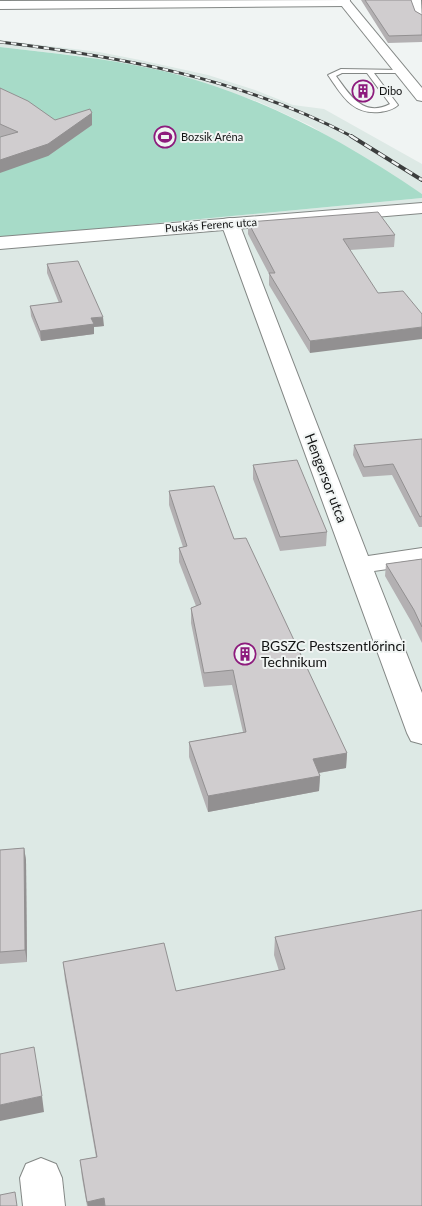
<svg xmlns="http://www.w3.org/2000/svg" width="422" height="1206" viewBox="0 0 422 1206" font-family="Lato,sans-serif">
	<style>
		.built { fill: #dde9e5 }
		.green { fill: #a7dbc8 }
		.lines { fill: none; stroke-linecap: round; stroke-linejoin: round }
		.service-casing { stroke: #838785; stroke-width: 2 }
		.minor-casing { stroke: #838785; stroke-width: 2 }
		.tertiary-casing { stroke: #838785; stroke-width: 2 }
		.service { fill: #fff; fill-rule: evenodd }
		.minor { fill: #fff; fill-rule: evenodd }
		.tertiary { fill: #fff; fill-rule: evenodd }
		.rail-far1-casing { stroke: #3c3e3e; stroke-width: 3 }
		.rail-casing { stroke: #3c3e3e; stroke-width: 4 }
		.rail-far1 { stroke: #f0f4f3; stroke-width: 2; stroke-dasharray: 5.5; stroke-linecap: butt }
		.rail { stroke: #f0f4f3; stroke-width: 2.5; stroke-dasharray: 8; stroke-linecap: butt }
		.wall { fill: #b3b0b2 }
		.shaded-wall { fill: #929091 }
		.building { fill: #d0cdcf; stroke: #929091 }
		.labels { text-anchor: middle; stroke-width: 4; stroke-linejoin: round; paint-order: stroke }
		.far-poi-label { font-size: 11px; fill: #121313; stroke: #f0f4f3; text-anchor: start }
		.far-street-label { font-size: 11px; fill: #121313; stroke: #f0f4f3 }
		.street-label { font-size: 14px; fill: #121313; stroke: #f0f4f3 }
		.poi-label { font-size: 14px; fill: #121313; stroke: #f0f4f3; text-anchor: start }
	</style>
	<rect width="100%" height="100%" fill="#f0f4f3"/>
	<!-- built -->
	<g class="built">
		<path d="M0 40 99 52 140 60 208 75 255 90 293 105 324 109 422 164V194L311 126 259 102 155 69 88 57 0 47Z"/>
		<path d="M422 198V1206H0V238Z"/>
	</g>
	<!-- green -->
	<path class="green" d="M0 47C52 53 104 58 154 69 252 91 340 138 422 194V198L0 238Z"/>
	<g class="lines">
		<!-- service casing -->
		<g class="service-casing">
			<path id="service" d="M341 69 402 70 400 73H374L398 105C393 110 386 111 380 112 352 115 342 95 328 75ZM342 73H367L390 104C363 118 349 94 336 76Z"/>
		</g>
		<!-- minor casing -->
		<g class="minor-casing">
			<g id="minor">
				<path d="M350 0 349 5 345 6 0 9V1Z"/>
				<path d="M409 0H421L422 21 416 17Z"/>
				<path d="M230 218 236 219 239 223 368 556 422 548V564L374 571 422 693V744L411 741 407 733 221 223 224 219Z"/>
				<path d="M41 1158 56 1164 62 1178 65 1206H23L20 1178 26 1164Z"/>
			</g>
		</g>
		<!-- tertiary casing -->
		<g class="tertiary-casing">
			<g id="tertiary">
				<path d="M337 0H349L422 88V101L417 100Z"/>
				<path d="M422 203V213L0 249V237Z"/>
			</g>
		</g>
		<!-- service -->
		<use href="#service" class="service"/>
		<!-- minor -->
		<use href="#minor" class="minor"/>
		<!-- tertiary -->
		<use href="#tertiary" class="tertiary"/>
		<!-- rail-far1 casing -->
		<g class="rail-far1-casing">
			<path id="rail-far1" d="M0 42C123 57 243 79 353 137"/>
		</g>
		<!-- rail casing -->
		<g class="rail-casing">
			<path id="rail" d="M351 136 422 180"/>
		</g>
		<!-- rail-far1 -->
		<use href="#rail-far1" class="rail-far1"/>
		<!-- rail -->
		<use href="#rail" class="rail"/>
	</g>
	<!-- wall -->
	<g class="wall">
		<path d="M361 0H411L415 11 422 15V42L388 43Z"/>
		<path d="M0 88 55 120 92 113V125L48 156 0 136Z"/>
		<path d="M248 222 395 235 394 247 350 250 310 353 269 285V274L248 234Z"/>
		<path d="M47 264 104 326 94 327V334L41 341 31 316 30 306 59 303 47 273Z"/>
		<path d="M422 440V527H419L392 475 363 477 353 455 354 445Z"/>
		<path d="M253 465 327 532 326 546 280 551 253 479Z"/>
		<path d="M169 491 234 539 347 753 346 768 319 773 320 776 319 791 208 812 189 757V742L243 732 232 685 204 687 191 623V608L196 606 179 562V548L183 547 169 505Z"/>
		<path d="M422 559V643L412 623 385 576 386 564Z"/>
		<path d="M24 848 26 860 27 962 0 964V850Z"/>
		<path d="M275 937 422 1206H87L82 1178 80 1160 96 1157 65 980 63 962 176 991 279 971 274 955Z"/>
	</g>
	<!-- shaded-wall -->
	<g class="shaded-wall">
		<path d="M92 113V125L48 156 0 173V160Z"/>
		<path d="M103 317 104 326 94 327V334L41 341 40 331 91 318Z"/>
		<path d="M422 327V339L310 353V341Z"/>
		<path d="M347 753 346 768 312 774 313 759Z"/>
		<path d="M320 776 319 791 208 812V796Z"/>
		<path d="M24 848 26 860 27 962 25 950Z"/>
		<path d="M42 1096 44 1112 0 1121V1105Z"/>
		<path d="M104 1198 105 1206H88L87 1202Z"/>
	</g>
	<!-- building -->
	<g class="building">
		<path d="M365 0H411L415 11 422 15V35L389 36Z"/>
		<path d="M0 88 28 101 55 120 90 109 92 113 48 144 0 160V137L18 132 0 124Z"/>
		<path d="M378 212 395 235 343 239 378 293 403 291 422 314V327L310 341 269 273H275L248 222Z"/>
		<path d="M78 261 103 317 91 318 94 324 40 331 30 306 62 302 47 264Z"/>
		<path d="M422 439V516L420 517 393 464 364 467 354 445Z"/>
		<path d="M297 460 327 532 280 537 253 465Z"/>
		<path d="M214 486 234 539 246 538 347 753 313 759 320 776 208 796 189 742 246 732 233 670 204 673 191 608 201 604 179 548 187 546 169 491Z"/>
		<path d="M422 559V627L414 610 386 564Z"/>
		<path d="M24 848 25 950 0 952V850Z"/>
		<path d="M422 910V1206H105L104 1198 87 1202 80 1160 97 1157 63 962 164 943 176 991 285 969 275 937Z"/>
		<path d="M34 1047 42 1096 0 1105V1054Z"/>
		<path d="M15 1192 17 1206H0V1195Z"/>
	</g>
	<!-- icons -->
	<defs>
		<g id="building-ring" transform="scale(1.125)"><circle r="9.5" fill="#f0f4f3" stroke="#8d1b7d" stroke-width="1.5"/><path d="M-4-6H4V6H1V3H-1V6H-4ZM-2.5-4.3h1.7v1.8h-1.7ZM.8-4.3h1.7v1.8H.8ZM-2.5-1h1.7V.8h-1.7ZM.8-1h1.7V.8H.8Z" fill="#8d1b7d"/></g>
		<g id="stadium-ring" transform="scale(1.125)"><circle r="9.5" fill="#f0f4f3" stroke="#8d1b7d" stroke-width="1.5"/><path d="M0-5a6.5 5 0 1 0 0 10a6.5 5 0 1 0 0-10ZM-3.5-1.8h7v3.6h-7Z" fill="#8d1b7d"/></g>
	</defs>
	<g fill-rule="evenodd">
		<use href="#building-ring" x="363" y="91"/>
		<use href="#stadium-ring" x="165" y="137"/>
		<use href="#building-ring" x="245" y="654"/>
	</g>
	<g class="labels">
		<!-- far-poi labels -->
		<g class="far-poi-label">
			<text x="379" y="95">Dibo</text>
			<text x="181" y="141">Bozsik Aréna</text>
		</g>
		<!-- far-street labels -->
		<g class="far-street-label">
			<text transform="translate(211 225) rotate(-4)" y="4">Puskás Ferenc utca</text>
		</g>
		<!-- street labels -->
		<g class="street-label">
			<text transform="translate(326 478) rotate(69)" y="5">Hengersor utca</text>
		</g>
		<!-- poi labels -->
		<g class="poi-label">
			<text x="261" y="651">BGSZC Pestszentlőrinci<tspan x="261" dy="16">Technikum</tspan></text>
		</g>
	</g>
</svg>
